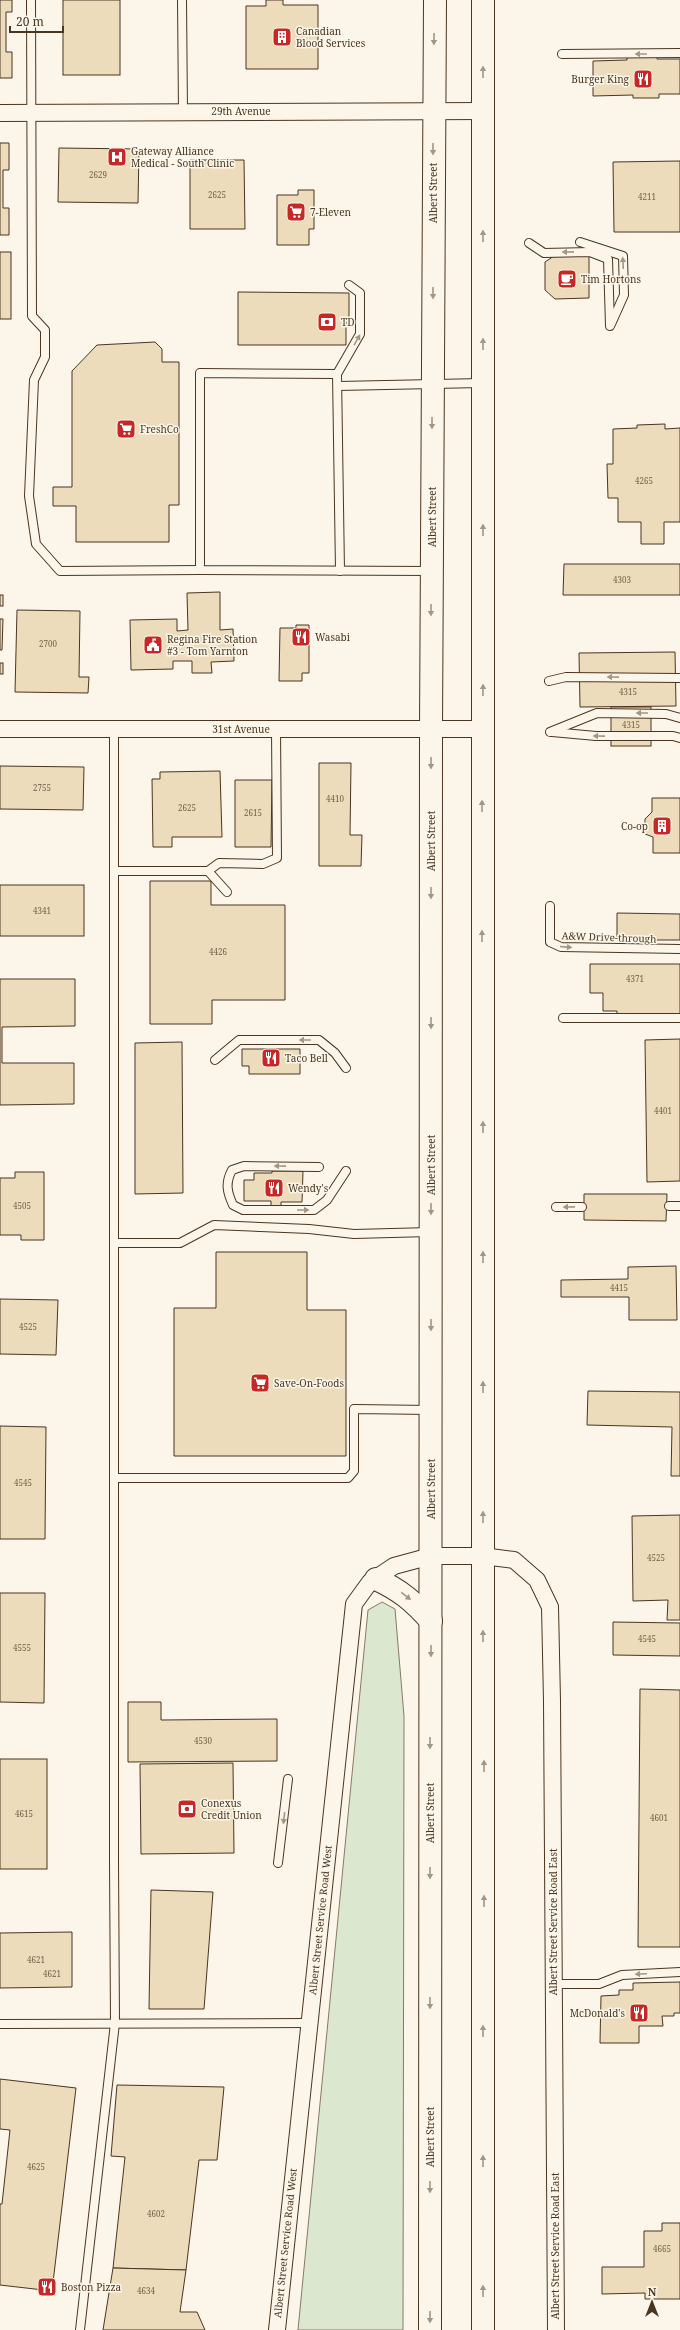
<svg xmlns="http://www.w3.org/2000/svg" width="680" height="2330" viewBox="0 0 680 2330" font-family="'Noto Serif',serif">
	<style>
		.green { fill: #dce7d0; stroke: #887966 }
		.building { fill: #ecdcbc; stroke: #4a3520 }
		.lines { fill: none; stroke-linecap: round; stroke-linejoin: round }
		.lane-casing { stroke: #4a3520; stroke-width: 10 }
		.street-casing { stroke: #4a3520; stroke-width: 18 }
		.primary-casing { stroke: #4a3520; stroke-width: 24 }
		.lane { stroke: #fbf6e9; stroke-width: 8 }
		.street { stroke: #fbf6e9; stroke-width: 16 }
		.primary { stroke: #fbf6e9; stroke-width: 22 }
		.oneway { fill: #a29684 }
		.labels { text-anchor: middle; stroke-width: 3; stroke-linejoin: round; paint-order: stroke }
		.number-label { font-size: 8px; fill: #725f47 }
		.poi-label { font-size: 10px; fill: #4a3520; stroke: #fbf6e9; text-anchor: start }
		.street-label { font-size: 10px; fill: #4a3520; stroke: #fbf6e9 }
	</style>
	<rect width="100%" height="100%" fill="#fbf6e9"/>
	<!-- green -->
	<path class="green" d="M382 1602 395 1609 404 1716 403 2330H298L368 1610Z"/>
	<!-- building -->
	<g class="building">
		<path d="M0 0H12V12H6V52H12V78H0Z"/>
		<rect x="63" y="0" width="57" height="75"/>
		<path d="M266 0H283V5H318V69H246V6H266Z"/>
		<path d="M657 54V59H680V94H659V98H633V95L593 96V61L627 60V55Z"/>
		<path d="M0 143H9V170H3V208H9V235H0Z"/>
		<path d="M59 148 139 149 138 203 58 202Z"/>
		<path d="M190 160H244L245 229H190Z"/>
		<path d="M680 161V232H614L613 162Z"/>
		<path d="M298 190H314V229H309V245H277V195H298Z"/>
		<rect x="0" y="252" width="11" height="67"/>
		<path d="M589 255V298L555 299 545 290V262L554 256Z"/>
		<path d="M238 292 349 293V319H346V345H238Z"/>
		<path d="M155 342 162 349V362H179V505H169V542H76V506H53V487H72V371L97 345Z"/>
		<path d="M665 424V429L680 428V522H664V544H641V522H618V498H608L607 464H613V429L637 428V425Z"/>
		<path d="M564 564H680V595H563Z"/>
		<path d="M220 592V630L233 629 234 661 211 662 212 673H192V661H173V669L131 670 130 620 177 619V631L188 630 187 593Z"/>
		<rect x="0" y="595" width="3" height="11"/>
		<path d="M17 610 80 611 79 677H89L88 693 15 692Z"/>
		<path d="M0 619H3L2 650H0Z"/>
		<path d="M296 625H309V673H302V681H279L280 628H296Z"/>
		<path d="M675 652 676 706 580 707 579 653Z"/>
		<rect x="0" y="663" width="3" height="11"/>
		<rect x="611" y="707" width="40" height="39"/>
		<path d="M319 763H351L350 835H362L361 866H319Z"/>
		<path d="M0 766 84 767 83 810 0 809Z"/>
		<path d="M220 771 222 837H172V847H153L152 779H160V772Z"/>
		<path d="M235 780H272L271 847H235Z"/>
		<path d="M652 798H680V853H653V837L645 834V819L652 812Z"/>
		<path d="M150 881H211V905H285V1000H212V1024H150Z"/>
		<rect x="0" y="885" width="84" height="51"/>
		<path d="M617 913 680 914V940H617Z"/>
		<path d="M590 964H680V1014H617V1011H603V993H590Z"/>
		<path d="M0 979H75V1026L2 1027V1063H74V1104L0 1105Z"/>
		<path d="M680 1039V1181L647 1182 645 1040Z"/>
		<path d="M182 1042 183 1193 135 1194V1043Z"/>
		<path d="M242 1049H300V1074H249V1066H242Z"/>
		<path d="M272 1171H303L302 1202H281V1206H271V1201H244V1180H254V1173H272Z"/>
		<path d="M15 1172H44V1240H21V1235H0V1178H15Z"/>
		<path d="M584 1194H667L666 1221 584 1220Z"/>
		<path d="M216 1252H307V1310H346V1456H174V1308H216Z"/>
		<path d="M676 1266 677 1320H629V1297H561V1280L628 1279V1267Z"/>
		<path d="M0 1299 58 1300 56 1355 0 1354Z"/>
		<path d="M588 1391 680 1392V1476H671L672 1427 587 1425Z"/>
		<path d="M0 1426 46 1427 45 1539H0Z"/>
		<path d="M680 1515V1620H667L668 1600 633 1601 632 1516Z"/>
		<path d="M0 1593H45L44 1703 0 1702Z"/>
		<path d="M613 1622 680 1623V1656L613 1655Z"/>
		<path d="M640 1689 680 1690V1947H638Z"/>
		<path d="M128 1702H161V1720L277 1719V1761L128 1762Z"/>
		<rect x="0" y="1759" width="47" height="110"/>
		<path d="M233 1763 234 1853 141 1854 140 1764Z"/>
		<path d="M151 1890 213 1892 204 2009H149Z"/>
		<path d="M72 1932V1987L0 1988V1933Z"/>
		<path d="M680 1982V2013H674V2016H662L663 2026H639V2043H600L601 1996 619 1995V1990H633V1983Z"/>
		<path d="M0 2079 76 2088 52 2291 0 2285V2204H2L10 2130 0 2129Z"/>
		<path d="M117 2085 224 2087 217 2160H199L186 2270 113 2268 125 2157 111 2156Z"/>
		<path d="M662 2223H680V2299H645V2293L602 2294V2267H644V2231H662Z"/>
		<path d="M113 2268 186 2270 180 2312H197L205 2330H103Z"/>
	</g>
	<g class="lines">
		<!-- lane casing -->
		<g class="lane-casing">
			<g id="lane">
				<path d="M31 0 32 316 45 330V357L34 380 29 496 36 544 60 571 200 570"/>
				<path d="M182 0 183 112"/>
				<path d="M562 54 680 53"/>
				<path d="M580 242 623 256 624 295 611 324"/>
				<path d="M529 243 544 253 590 252 608 259 610 326"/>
				<path d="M337 374 200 373V570L431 571"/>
				<path d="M338 386 482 383"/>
				<path d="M340 571 337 374 360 334V293L349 285"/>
				<path d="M549 681 566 677 680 678"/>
				<path d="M550 732 597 713 666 714 680 718"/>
				<path d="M552 732 596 736H673L680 738"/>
				<path d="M115 871H208L227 892"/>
				<path d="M208 871 219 863 263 864 277 858 276 729"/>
				<path d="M550 906V942L561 947 680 949"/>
				<path d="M563 1018H680"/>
				<path d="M215 1060 239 1040H319L335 1053 346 1068"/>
				<path d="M319 1167 244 1166 232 1170C225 1183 227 1192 233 1205L243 1210H314L327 1200 346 1171"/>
				<path d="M669 1206H680"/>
				<path d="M556 1207H582"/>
				<path d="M115 1243H180L214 1225 309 1229 354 1234 430 1232"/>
				<path d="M115 1478H348L354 1471V1409L430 1410"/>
				<path d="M278 1863 288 1779"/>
				<path d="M553 1984H599L622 1975 680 1972"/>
				<path d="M0 2024 308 2023"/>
				<path d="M80 2330 115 2023 114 1861V729"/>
			</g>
		</g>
		<!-- street casing -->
		<g class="street-casing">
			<g id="street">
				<path d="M0 113 483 111"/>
				<path d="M0 729H482"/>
				<path d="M277 2330 354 1604 370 1582 394 1566 431 1556H483L514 1560 537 1580 550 1607 552 1701 556 2330"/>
			</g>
		</g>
		<!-- primary casing -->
		<g class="primary-casing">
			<g id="primary">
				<path d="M376 1579C400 1590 413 1601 431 1621"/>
				<path d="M430 2330 431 729 435 0"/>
				<path d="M483 2330V0"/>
			</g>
		</g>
		<!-- lane -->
		<use href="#lane" class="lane"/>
		<!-- street -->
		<use href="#street" class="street"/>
		<!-- primary -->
		<use href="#primary" class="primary"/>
	</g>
	<!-- one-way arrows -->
	<defs><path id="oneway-solid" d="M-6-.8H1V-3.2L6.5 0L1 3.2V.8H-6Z"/></defs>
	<g class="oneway">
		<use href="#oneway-solid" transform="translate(434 39) rotate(91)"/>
		<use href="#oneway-solid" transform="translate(641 54) rotate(180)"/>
		<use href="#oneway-solid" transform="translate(483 72) rotate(-90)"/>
		<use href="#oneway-solid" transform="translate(433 149) rotate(90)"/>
		<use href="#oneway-solid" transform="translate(483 236) rotate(-90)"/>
		<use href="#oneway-solid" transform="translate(568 252) rotate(179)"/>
		<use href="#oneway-solid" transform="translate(623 263) rotate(-93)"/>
		<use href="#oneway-solid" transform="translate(433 293) rotate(90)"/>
		<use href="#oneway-solid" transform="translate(357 340) rotate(-60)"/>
		<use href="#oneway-solid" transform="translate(483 344) rotate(-90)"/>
		<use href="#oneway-solid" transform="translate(432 423) rotate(90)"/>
		<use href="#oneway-solid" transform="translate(483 530) rotate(-90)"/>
		<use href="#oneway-solid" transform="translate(431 610) rotate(90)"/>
		<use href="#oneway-solid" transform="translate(613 677) rotate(-179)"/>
		<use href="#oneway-solid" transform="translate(483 690) rotate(-89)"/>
		<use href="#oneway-solid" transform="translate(642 713) rotate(180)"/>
		<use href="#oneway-solid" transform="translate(599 736) rotate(-179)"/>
		<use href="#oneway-solid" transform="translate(431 763) rotate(90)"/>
		<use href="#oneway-solid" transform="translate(482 806) rotate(-90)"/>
		<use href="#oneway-solid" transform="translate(431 893) rotate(90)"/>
		<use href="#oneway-solid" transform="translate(482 936) rotate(-90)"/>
		<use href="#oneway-solid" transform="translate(566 947) rotate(5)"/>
		<use href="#oneway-solid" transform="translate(431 1023) rotate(90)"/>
		<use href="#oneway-solid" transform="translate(305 1040) rotate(-180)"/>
		<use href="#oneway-solid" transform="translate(483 1127) rotate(-90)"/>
		<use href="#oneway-solid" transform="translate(280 1166) rotate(-179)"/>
		<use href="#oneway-solid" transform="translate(569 1207) rotate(179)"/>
		<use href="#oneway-solid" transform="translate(431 1209) rotate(90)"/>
		<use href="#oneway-solid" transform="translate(303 1210)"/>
		<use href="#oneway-solid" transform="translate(483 1257) rotate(-90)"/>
		<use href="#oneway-solid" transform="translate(431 1325) rotate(90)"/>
		<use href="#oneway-solid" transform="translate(483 1387) rotate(-90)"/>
		<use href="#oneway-solid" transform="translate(483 1517) rotate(-90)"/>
		<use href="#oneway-solid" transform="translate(406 1596) rotate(38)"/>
		<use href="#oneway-solid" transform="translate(483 1636) rotate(-90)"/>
		<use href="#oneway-solid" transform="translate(431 1651) rotate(90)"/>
		<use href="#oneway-solid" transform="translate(430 1743) rotate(90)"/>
		<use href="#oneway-solid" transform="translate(484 1766) rotate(-90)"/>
		<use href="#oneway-solid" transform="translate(284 1818) rotate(97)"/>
		<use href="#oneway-solid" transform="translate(430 1873) rotate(90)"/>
		<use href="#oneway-solid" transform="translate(484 1901) rotate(-90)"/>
		<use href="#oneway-solid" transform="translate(641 1974) rotate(177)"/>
		<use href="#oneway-solid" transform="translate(430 2003) rotate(90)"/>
		<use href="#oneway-solid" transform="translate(483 2031) rotate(-90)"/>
		<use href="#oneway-solid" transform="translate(483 2161) rotate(-90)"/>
		<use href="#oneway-solid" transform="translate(430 2187) rotate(90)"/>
		<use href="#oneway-solid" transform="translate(483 2291) rotate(-90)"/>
		<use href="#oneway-solid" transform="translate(430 2317) rotate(90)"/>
	</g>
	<!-- icons -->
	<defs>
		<g id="building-square" transform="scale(1)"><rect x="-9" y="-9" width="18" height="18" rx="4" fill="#c62828" stroke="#fbf6e9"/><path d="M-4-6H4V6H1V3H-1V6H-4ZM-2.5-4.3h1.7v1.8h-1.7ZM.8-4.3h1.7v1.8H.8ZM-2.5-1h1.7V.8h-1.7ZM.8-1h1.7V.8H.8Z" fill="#fff"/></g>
		<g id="restaurant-square" transform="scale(1)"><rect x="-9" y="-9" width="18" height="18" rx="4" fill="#c62828" stroke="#fbf6e9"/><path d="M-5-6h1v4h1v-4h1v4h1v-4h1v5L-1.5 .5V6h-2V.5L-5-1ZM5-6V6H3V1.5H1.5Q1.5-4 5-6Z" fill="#fff"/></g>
		<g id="hospital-square" transform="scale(1)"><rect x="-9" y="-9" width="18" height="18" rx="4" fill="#c62828" stroke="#fbf6e9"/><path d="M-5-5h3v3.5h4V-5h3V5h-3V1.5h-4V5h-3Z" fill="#fff"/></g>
		<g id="supermarket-square" transform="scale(1)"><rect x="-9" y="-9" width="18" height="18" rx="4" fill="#c62828" stroke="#fbf6e9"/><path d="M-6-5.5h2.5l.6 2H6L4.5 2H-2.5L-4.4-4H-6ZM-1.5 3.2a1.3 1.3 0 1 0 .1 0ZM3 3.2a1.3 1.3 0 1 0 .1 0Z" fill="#fff"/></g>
		<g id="cafe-square" transform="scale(1)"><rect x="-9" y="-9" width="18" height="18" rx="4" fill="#c62828" stroke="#fbf6e9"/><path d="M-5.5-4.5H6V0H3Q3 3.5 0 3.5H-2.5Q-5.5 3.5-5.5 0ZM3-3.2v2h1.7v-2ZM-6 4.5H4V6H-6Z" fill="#fff"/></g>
		<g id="bank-square" transform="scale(1)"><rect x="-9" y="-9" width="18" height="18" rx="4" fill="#c62828" stroke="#fbf6e9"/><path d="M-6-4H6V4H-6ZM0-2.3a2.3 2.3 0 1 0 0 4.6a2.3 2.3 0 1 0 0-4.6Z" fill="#fff"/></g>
		<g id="civic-square" transform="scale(1)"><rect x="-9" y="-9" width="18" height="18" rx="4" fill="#c62828" stroke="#fbf6e9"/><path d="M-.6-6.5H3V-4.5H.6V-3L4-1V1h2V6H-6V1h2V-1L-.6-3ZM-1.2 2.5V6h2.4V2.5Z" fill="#fff"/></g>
	</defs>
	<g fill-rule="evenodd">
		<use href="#building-square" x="282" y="37"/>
		<use href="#restaurant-square" x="643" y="79"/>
		<use href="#hospital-square" x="117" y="157"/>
		<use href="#supermarket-square" x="296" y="212"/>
		<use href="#cafe-square" x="567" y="279"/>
		<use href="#bank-square" x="327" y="322"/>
		<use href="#supermarket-square" x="126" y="429"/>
		<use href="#restaurant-square" x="301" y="637"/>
		<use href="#civic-square" x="153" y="645"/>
		<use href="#building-square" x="662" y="826"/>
		<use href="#restaurant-square" x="271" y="1058"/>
		<use href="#restaurant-square" x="274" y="1188"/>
		<use href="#supermarket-square" x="260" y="1383"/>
		<use href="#bank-square" x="187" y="1809"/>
		<use href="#restaurant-square" x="639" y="2013"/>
		<use href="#restaurant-square" x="47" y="2287"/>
	</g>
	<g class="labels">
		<!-- number labels -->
		<g class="number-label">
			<text x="98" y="178">2629</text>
			<text x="217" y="198">2625</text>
			<text x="647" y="200">4211</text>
			<text x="644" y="484">4265</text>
			<text x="622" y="583">4303</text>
			<text x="48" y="647">2700</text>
			<text x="628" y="695">4315</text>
			<text x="631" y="728">4315</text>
			<text x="42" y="791">2755</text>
			<text x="335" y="802">4410</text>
			<text x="187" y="811">2625</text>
			<text x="253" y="816">2615</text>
			<text x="42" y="914">4341</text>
			<text x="218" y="955">4426</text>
			<text x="635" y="982">4371</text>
			<text x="663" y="1114">4401</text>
			<text x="22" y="1209">4505</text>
			<text x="619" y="1291">4415</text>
			<text x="28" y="1330">4525</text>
			<text x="23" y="1486">4545</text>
			<text x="656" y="1561">4525</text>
			<text x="647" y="1642">4545</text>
			<text x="22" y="1651">4555</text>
			<text x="203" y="1744">4530</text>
			<text x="24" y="1817">4615</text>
			<text x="659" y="1821">4601</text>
			<text x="36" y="1963">4621</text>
			<text x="52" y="1977">4621</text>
			<text x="36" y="2170">4625</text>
			<text x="156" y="2217">4602</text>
			<text x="662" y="2252">4665</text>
			<text x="146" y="2294">4634</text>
		</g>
		<!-- poi labels -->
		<g class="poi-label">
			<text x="296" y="35">Canadian<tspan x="296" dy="12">Blood Services</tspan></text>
			<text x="629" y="83" text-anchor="end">Burger King</text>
			<text x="131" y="155">Gateway Alliance<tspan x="131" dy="12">Medical - South Clinic</tspan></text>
			<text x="310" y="216">7-Eleven</text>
			<text x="581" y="283">Tim Hortons</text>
			<text x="341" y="326">TD</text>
			<text x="140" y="433">FreshCo</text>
			<text x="315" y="641">Wasabi</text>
			<text x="167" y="643">Regina Fire Station<tspan x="167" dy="12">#3 - Tom Yarnton</tspan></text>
			<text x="648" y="830" text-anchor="end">Co-op</text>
			<text x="285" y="1062">Taco Bell</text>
			<text x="288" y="1192">Wendy's</text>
			<text x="274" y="1387">Save-On-Foods</text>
			<text x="201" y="1807">Conexus<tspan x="201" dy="12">Credit Union</tspan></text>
			<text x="625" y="2017" text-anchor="end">McDonald's</text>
			<text x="61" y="2291">Boston Pizza</text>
		</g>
		<!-- street labels -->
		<g class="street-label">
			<text x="241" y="115">29th Avenue</text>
			<text transform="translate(433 193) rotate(-90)" y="4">Albert Street</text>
			<text transform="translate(432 517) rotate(-90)" y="4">Albert Street</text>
			<text x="241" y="733">31st Avenue</text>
			<text transform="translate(431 841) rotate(-90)" y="4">Albert Street</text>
			<text transform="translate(609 937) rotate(2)" y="4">A&amp;W Drive-through</text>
			<text transform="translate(431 1165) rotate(-90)" y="4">Albert Street</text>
			<text transform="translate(431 1489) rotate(-90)" y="4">Albert Street</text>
			<text transform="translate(430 1813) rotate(-90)" y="4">Albert Street</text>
			<text transform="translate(320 1920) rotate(-84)" y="4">Albert Street Service Road West</text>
			<text transform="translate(553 1922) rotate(-90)" y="4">Albert Street Service Road East</text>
			<text transform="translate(430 2137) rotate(-90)" y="4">Albert Street</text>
			<text transform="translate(285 2243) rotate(-84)" y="4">Albert Street Service Road West</text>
			<text transform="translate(555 2246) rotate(-90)" y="4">Albert Street Service Road East</text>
		</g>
	</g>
	<!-- north arrow -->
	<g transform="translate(652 2302)" stroke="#fbf6e9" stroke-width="3" paint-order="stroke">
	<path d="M0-3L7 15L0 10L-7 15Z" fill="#4a3520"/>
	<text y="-6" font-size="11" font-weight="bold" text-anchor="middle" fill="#4a3520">N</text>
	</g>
	<!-- scale -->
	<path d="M10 26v6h53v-6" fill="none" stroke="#4a3520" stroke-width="2"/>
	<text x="16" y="26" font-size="12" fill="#4a3520" stroke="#fbf6e9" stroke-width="3" paint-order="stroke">20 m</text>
</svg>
